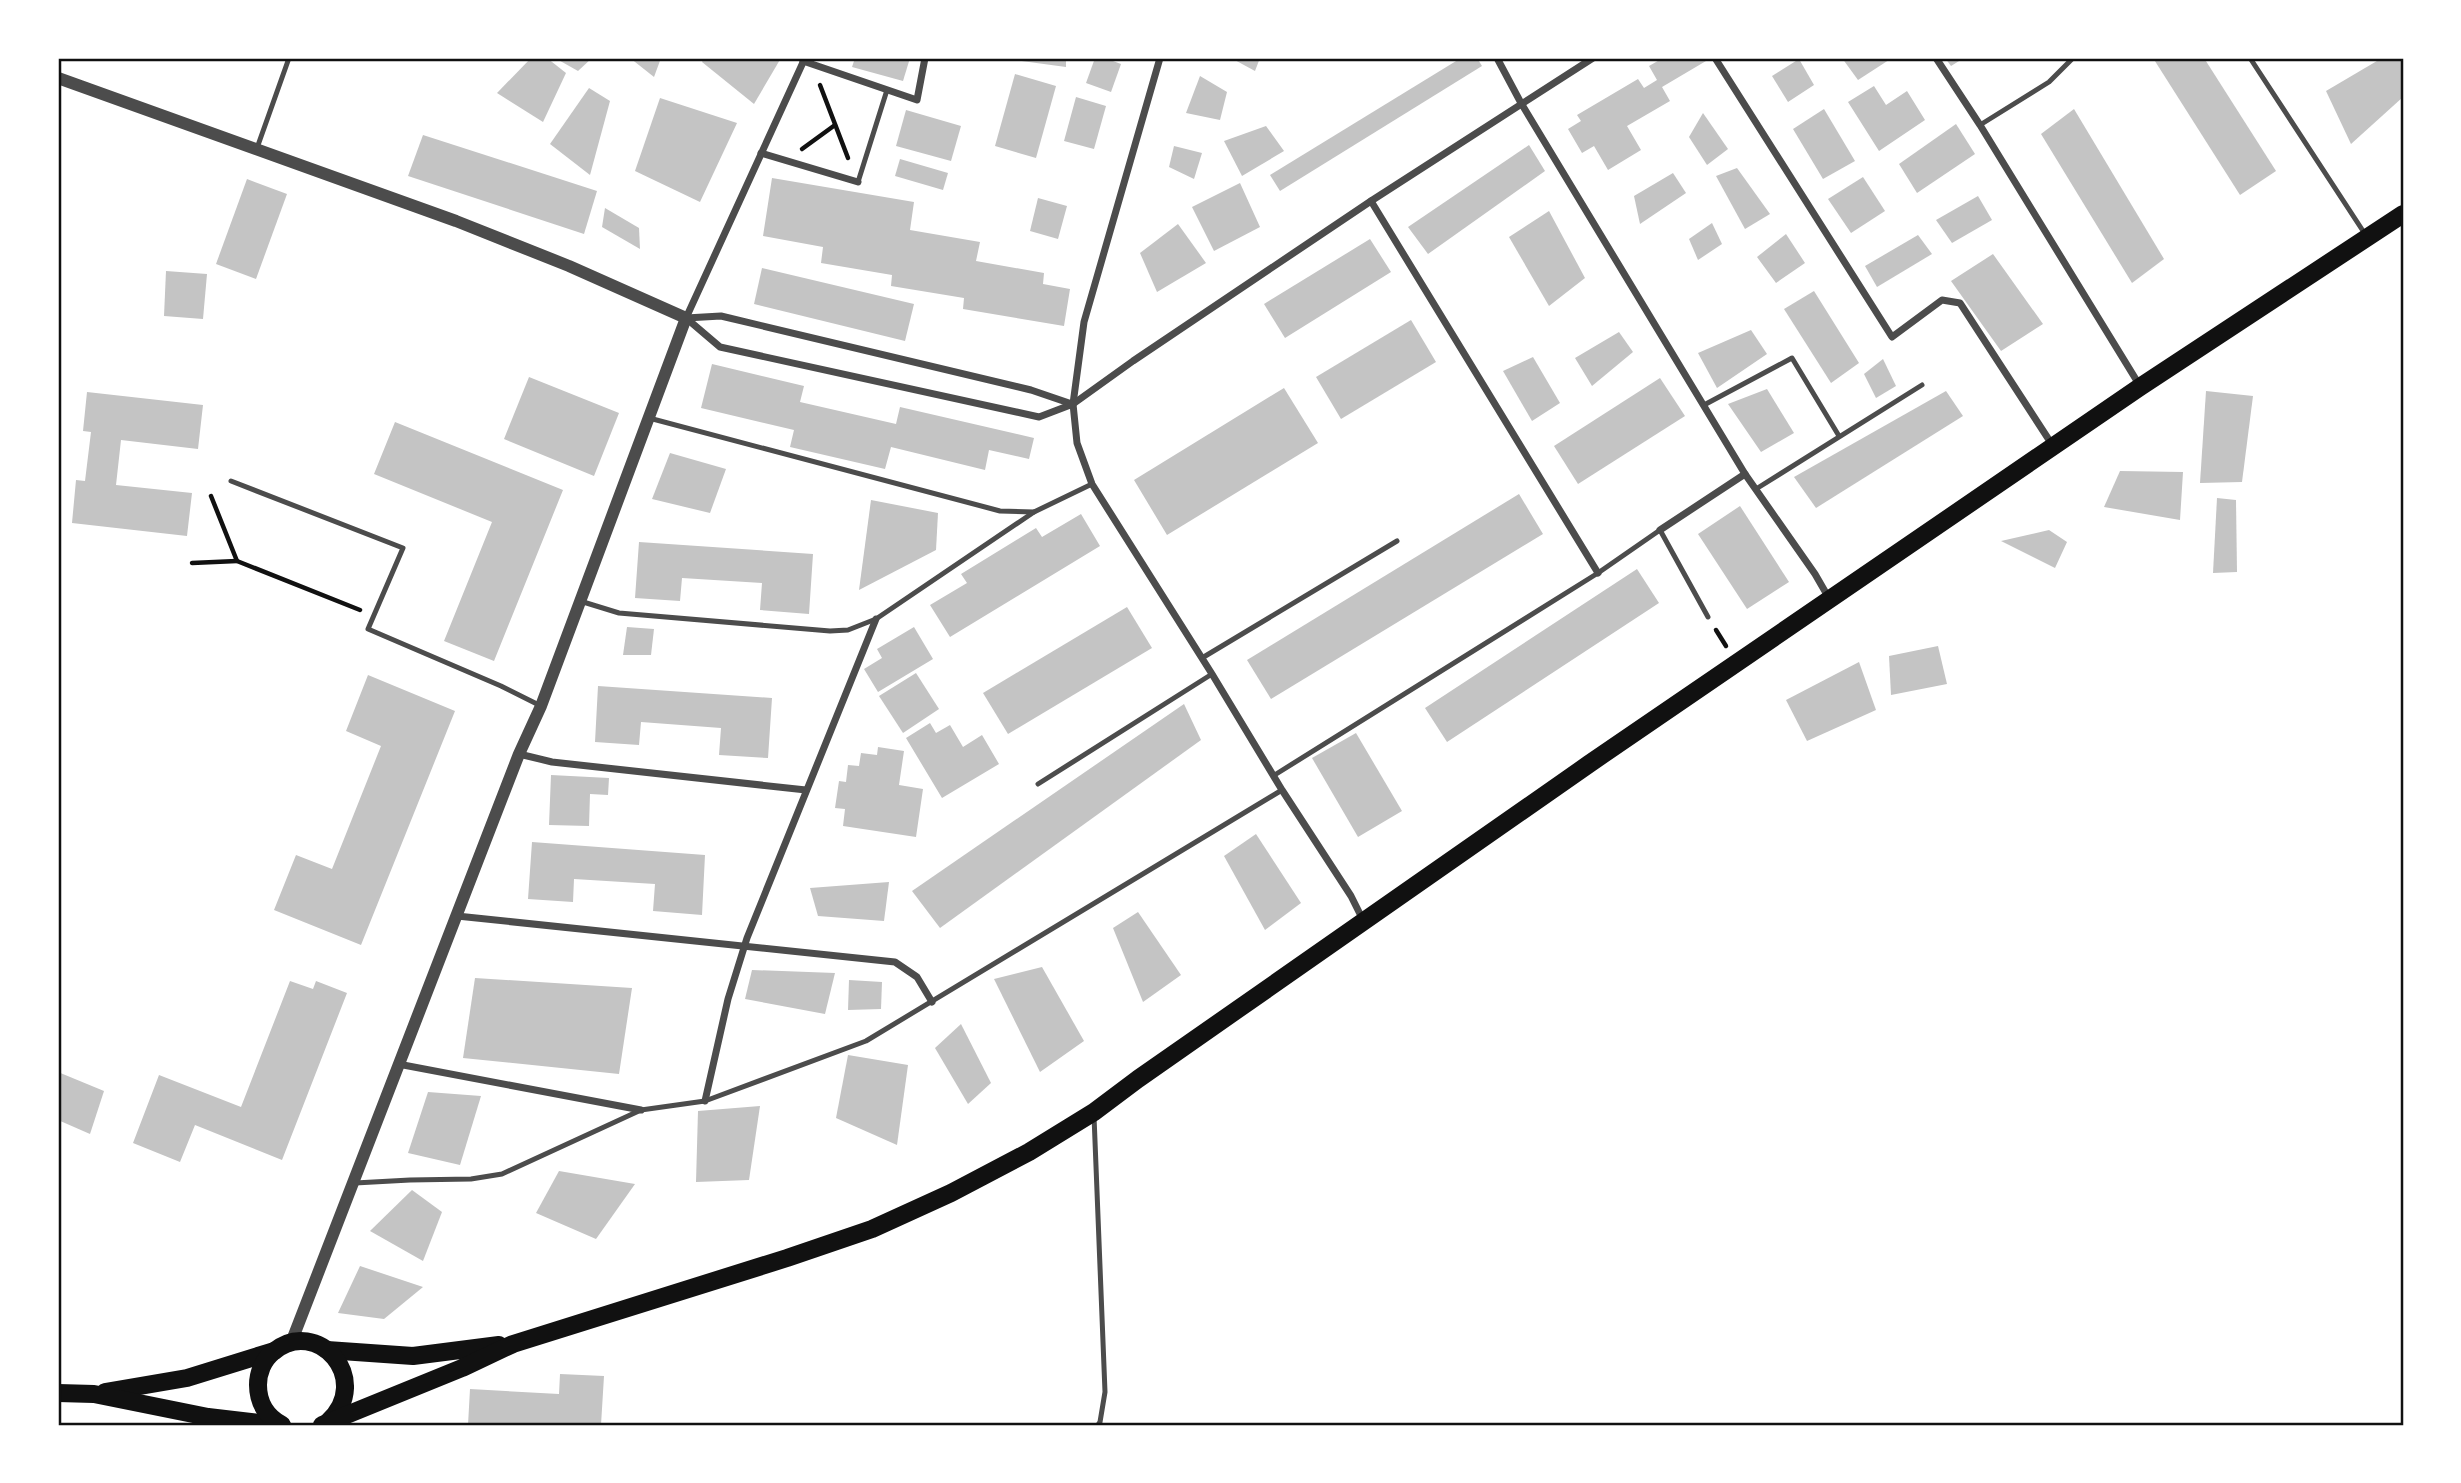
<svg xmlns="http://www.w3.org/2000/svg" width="2461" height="1483" viewBox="0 0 2461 1483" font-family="'Noto Serif',serif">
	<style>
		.building { fill: #c4c4c4 }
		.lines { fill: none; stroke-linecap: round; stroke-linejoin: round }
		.path { stroke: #111; stroke-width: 4.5 }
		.service { stroke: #4c4c4c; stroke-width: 5 }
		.minor { stroke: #4c4c4c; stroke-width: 7 }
		.tertiary { stroke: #4c4c4c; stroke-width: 12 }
		.primary { stroke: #111; stroke-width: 18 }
		.neatline { fill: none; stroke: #111; stroke-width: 2.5 }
	</style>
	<rect width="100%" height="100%" fill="#fff"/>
	<!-- building -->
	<g class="building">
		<path d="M531 58H547L566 73 543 122 497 93Z"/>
		<path d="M555 58H592L578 71Z"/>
		<path d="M630 58H661L654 77Z"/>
		<path d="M704 58H781L754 104 702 62Z"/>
		<path d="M855 58H910L903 81 852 67Z"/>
		<path d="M1007 58H1066V67L1007 59Z"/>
		<path d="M1095 58H1105L1121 64 1111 92 1086 83Z"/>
		<path d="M1231 58H1260L1255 71Z"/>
		<path d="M1461 58H1477L1482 66 1280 191 1270 175Z"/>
		<path d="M1663 58H1704L1706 61 1662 87 1670 101 1627 126 1641 150 1608 170 1594 146 1582 153 1568 129 1581 121 1577 115 1638 79 1644 88 1657 80 1649 66Z"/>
		<path d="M1842 58H1892L1858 80Z"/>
		<path d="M1945 58H1964L1951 66Z"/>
		<path d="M2153 58H2204L2276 171 2240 195Z"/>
		<path d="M2382 58H2403V97L2351 144 2326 91Z"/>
		<path d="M1799 59 1814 85 1788 102 1772 76Z"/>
		<path d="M1015 74 1056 86 1036 158 995 146Z"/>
		<path d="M1200 76 1227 92 1220 120 1186 113Z"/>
		<path d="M1874 86 1886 105 1907 91 1925 120 1879 151 1848 102Z"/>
		<path d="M589 88 610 101 590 175 550 144Z"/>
		<path d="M1076 97 1106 106 1094 149 1064 141Z"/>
		<path d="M660 98 737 123 700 202 635 171Z"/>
		<path d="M1824 109 1855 161 1823 179 1793 129Z"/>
		<path d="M2074 109 2164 259 2132 283 2041 134Z"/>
		<path d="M906 110 961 126 951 161 896 146Z"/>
		<path d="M1703 113 1728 149 1707 165 1689 137Z"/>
		<path d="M1956 124 1975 154 1917 193 1899 164Z"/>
		<path d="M1266 126 1284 151 1242 176 1224 141Z"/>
		<path d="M423 135 597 191 584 234 408 176Z"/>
		<path d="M1529 145 1545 171 1428 254 1408 227Z"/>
		<path d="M1174 146 1202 153 1194 179 1169 167Z"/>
		<path d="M900 159 948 173 943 190 895 176Z"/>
		<path d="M1737 168 1770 214 1745 229 1716 176Z"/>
		<path d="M1673 173 1686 193 1640 224 1634 196Z"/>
		<path d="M1863 177 1885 211 1851 233 1828 199Z"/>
		<path d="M772 178 914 202 910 230 980 242 976 261 1044 273 1043 284 1070 289 1064 326 963 309 964 298 891 286 892 275 821 263 823 247 763 236Z"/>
		<path d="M247 179 287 194 256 279 216 264Z"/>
		<path d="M1240 183 1260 227 1214 251 1192 207Z"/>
		<path d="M1978 196 1992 220 1952 243 1936 220Z"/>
		<path d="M1038 198 1067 206 1058 239 1030 231Z"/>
		<path d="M605 208 639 228 640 249 602 227Z"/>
		<path d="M1549 211 1585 278 1549 306 1509 237Z"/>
		<path d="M1712 223 1722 244 1698 260 1689 239Z"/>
		<path d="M1178 224 1206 263 1157 292 1140 253Z"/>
		<path d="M1786 234 1805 263 1776 283 1757 257Z"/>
		<path d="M1918 235 1932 254 1877 287 1865 266Z"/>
		<path d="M1370 239 1391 272 1285 338 1264 304Z"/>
		<path d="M1993 254 2043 324 2001 351 1951 281Z"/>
		<path d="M762 268 914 304 905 341 754 304Z"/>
		<path d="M166 271 207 274 203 319 164 316Z"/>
		<path d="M1814 291 1859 363 1831 383 1784 309Z"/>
		<path d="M1411 320 1436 362 1341 419 1316 377Z"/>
		<path d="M1751 330 1767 354 1717 388 1698 353Z"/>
		<path d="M1619 332 1633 352 1592 386 1575 358Z"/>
		<path d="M1533 357 1560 403 1532 421 1503 371Z"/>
		<path d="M1883 359 1896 386 1876 398 1864 374Z"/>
		<path d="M712 364 804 386 800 402 896 424 900 407 1034 438 1029 459 989 450 985 470 891 447 885 469 790 447 794 430 701 408Z"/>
		<path d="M529 377 619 413 594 476 504 439Z"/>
		<path d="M1660 378 1685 416 1578 484 1554 446Z"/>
		<path d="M1284 388 1318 443 1167 535 1134 480Z"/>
		<path d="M1767 389 1794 433 1761 452 1728 404Z"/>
		<path d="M1946 391 1963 416 1816 508 1794 477Z"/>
		<path d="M2206 391 2253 396 2242 482 2200 483Z"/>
		<path d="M87 392 203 405 198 449 121 440 116 485 192 493 187 536 72 523 76 480 85 481 91 432 83 431Z"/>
		<path d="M395 422 563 490 494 661 444 641 492 522 374 474Z"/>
		<path d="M670 453 726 469 710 513 652 499Z"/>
		<path d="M2120 471 2183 472 2180 520 2104 507Z"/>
		<path d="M1519 494 1543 534 1271 699 1247 660Z"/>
		<path d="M2217 498 2236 500 2237 572 2213 573Z"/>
		<path d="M871 500 938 513 936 550 859 590Z"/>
		<path d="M1740 506 1789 582 1747 609 1698 534Z"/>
		<path d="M1081 514 1100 546 950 637 930 605 967 583 961 574 1036 528 1042 537Z"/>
		<path d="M2049 530 2067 542 2055 568 2001 541Z"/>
		<path d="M639 542 813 554 809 614 760 610 762 583 682 578 680 601 635 598Z"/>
		<path d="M1637 569 1659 603 1447 742 1425 708Z"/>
		<path d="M1127 607 1152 648 1008 734 983 693Z"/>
		<path d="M627 627 654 629 651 655H623Z"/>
		<path d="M914 627 933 659 878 692 864 669 882 658 877 649Z"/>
		<path d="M1938 646 1947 684 1891 695 1889 656Z"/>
		<path d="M1859 662 1876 710 1807 741 1786 700Z"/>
		<path d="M916 673 939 709 903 733 879 696Z"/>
		<path d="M368 675 455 711 361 945 274 910 296 855 332 869 381 746 346 731Z"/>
		<path d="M598 686 772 698 768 758 719 755 721 728 641 722 639 745 595 742Z"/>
		<path d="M1184 704 1201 740 940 928 912 891Z"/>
		<path d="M930 723 936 733 950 725 963 747 982 735 999 764 942 798 906 738Z"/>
		<path d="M1356 733 1402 811 1358 837 1312 758Z"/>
		<path d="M878 747 904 751 899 785 923 789 916 837 843 826 845 809 835 808 839 781 846 782 848 765 859 766 861 753 877 755Z"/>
		<path d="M551 775 609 778 608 795 590 794 589 826 549 825Z"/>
		<path d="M1256 834 1301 903 1265 930 1224 856Z"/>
		<path d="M532 842 705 855 702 915 653 911 655 884 574 879 573 902 528 899Z"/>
		<path d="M889 882 884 921 818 916 810 888Z"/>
		<path d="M1138 912 1181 975 1143 1002 1113 928Z"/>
		<path d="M1042 967 1084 1041 1040 1072 994 979Z"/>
		<path d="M752 970 835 973 825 1014 745 999Z"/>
		<path d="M475 978 632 988 619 1074 463 1058Z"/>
		<path d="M849 980 882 982 881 1009 848 1010Z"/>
		<path d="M290 981 313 989 316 981 347 993 282 1160 195 1125 180 1162 133 1143 159 1075 241 1107Z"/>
		<path d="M961 1024 991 1083 968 1104 935 1048Z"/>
		<path d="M848 1055 908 1065 897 1145 836 1118Z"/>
		<path d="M58 1072 104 1091 90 1134 58 1120Z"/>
		<path d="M428 1092 481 1096 460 1165 408 1153Z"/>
		<path d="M760 1106 749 1180 696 1182 698 1111Z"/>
		<path d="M559 1171 635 1184 596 1239 536 1213Z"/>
		<path d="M412 1190 442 1212 423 1261 370 1231Z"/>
		<path d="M360 1266 423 1287 384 1319 338 1313Z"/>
		<path d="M560 1374 604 1376 601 1425H468L470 1389 559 1394Z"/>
	</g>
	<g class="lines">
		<!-- path -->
		<g class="path">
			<path d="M820 85 848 158"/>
			<path d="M802 149 835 125"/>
			<path d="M211 496 237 561 360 610"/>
			<path d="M192 563 237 561"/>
			<path d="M1716 630 1726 646"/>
		</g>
		<!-- service -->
		<g class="service">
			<path d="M2250 58 2365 234"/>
			<path d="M1980 125 2049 82 2073 58"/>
			<path d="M257 148 289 58"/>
			<path d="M858 182 887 90"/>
			<path d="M1704 405 1792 358 1839 436"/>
			<path d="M649 418 1000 511 1034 512 1092 484"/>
			<path d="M231 481 403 548 368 629 501 686 541 706"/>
			<path d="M1756 489 1922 385"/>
			<path d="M580 601 619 613 830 631 848 630 876 619 1034 512"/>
			<path d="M1202 658 1397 541"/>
			<path d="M1273 776 1598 573 1660 530 1708 617"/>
			<path d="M1038 784 1212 674"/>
			<path d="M1094 1116 1105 1392 1100 1422 1098 1425"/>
			<path d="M355 1183 410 1180 471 1179 502 1174 641 1110 705 1101 866 1041 1282 790"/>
		</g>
		<!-- minor -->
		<g class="minor">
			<path d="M1160 58 1084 322 1073 404 1077 443 1092 484 1212 674 1282 790 1351 896 1363 920"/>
			<path d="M1497 58 1521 103 1745 474 1815 574 1830 600"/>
			<path d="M1715 58 1892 337 1942 300 1960 303 2053 446"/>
			<path d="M1936 58 1980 125 2140 386"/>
			<path d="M803 61 917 100 925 58"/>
			<path d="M761 153 858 182"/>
			<path d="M1371 201 1598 573"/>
			<path d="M686 318 720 347 1039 417 1073 404 1133 361 1371 201 1593 58"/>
			<path d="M686 318 721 316 1031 390 1072 404"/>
			<path d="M686 318 805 58"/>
			<path d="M1660 530 1745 474"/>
			<path d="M519 754 552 762 806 790"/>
			<path d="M457 916 895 962 917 977 932 1002"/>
			<path d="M398 1064 641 1110"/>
			<path d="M705 1101 728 999 747 938 876 619"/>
		</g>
		<!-- tertiary -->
		<path class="tertiary" d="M58 78 456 221 569 266 686 318 541 706 519 754 291 1343"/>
		<!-- primary -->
		<g class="primary">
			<path d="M327 1350 413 1356 499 1345"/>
			<path d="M105 1392 187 1378 274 1351"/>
			<path d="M58 1393 94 1394 208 1417 276 1425"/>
			<path d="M282 1425C267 1417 258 1403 258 1385 258 1373 263 1360 273 1352 317 1315 374 1380 328 1422"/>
			<path d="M322 1425 462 1368 513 1344 787 1258 872 1229 951 1193 1029 1152 1094 1112 1138 1079 1589 764 2140 387 2403 214"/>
		</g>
	</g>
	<!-- border -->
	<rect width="2461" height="1483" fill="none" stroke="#ffffff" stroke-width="119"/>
	<rect x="60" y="60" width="2342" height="1364" class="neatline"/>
</svg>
